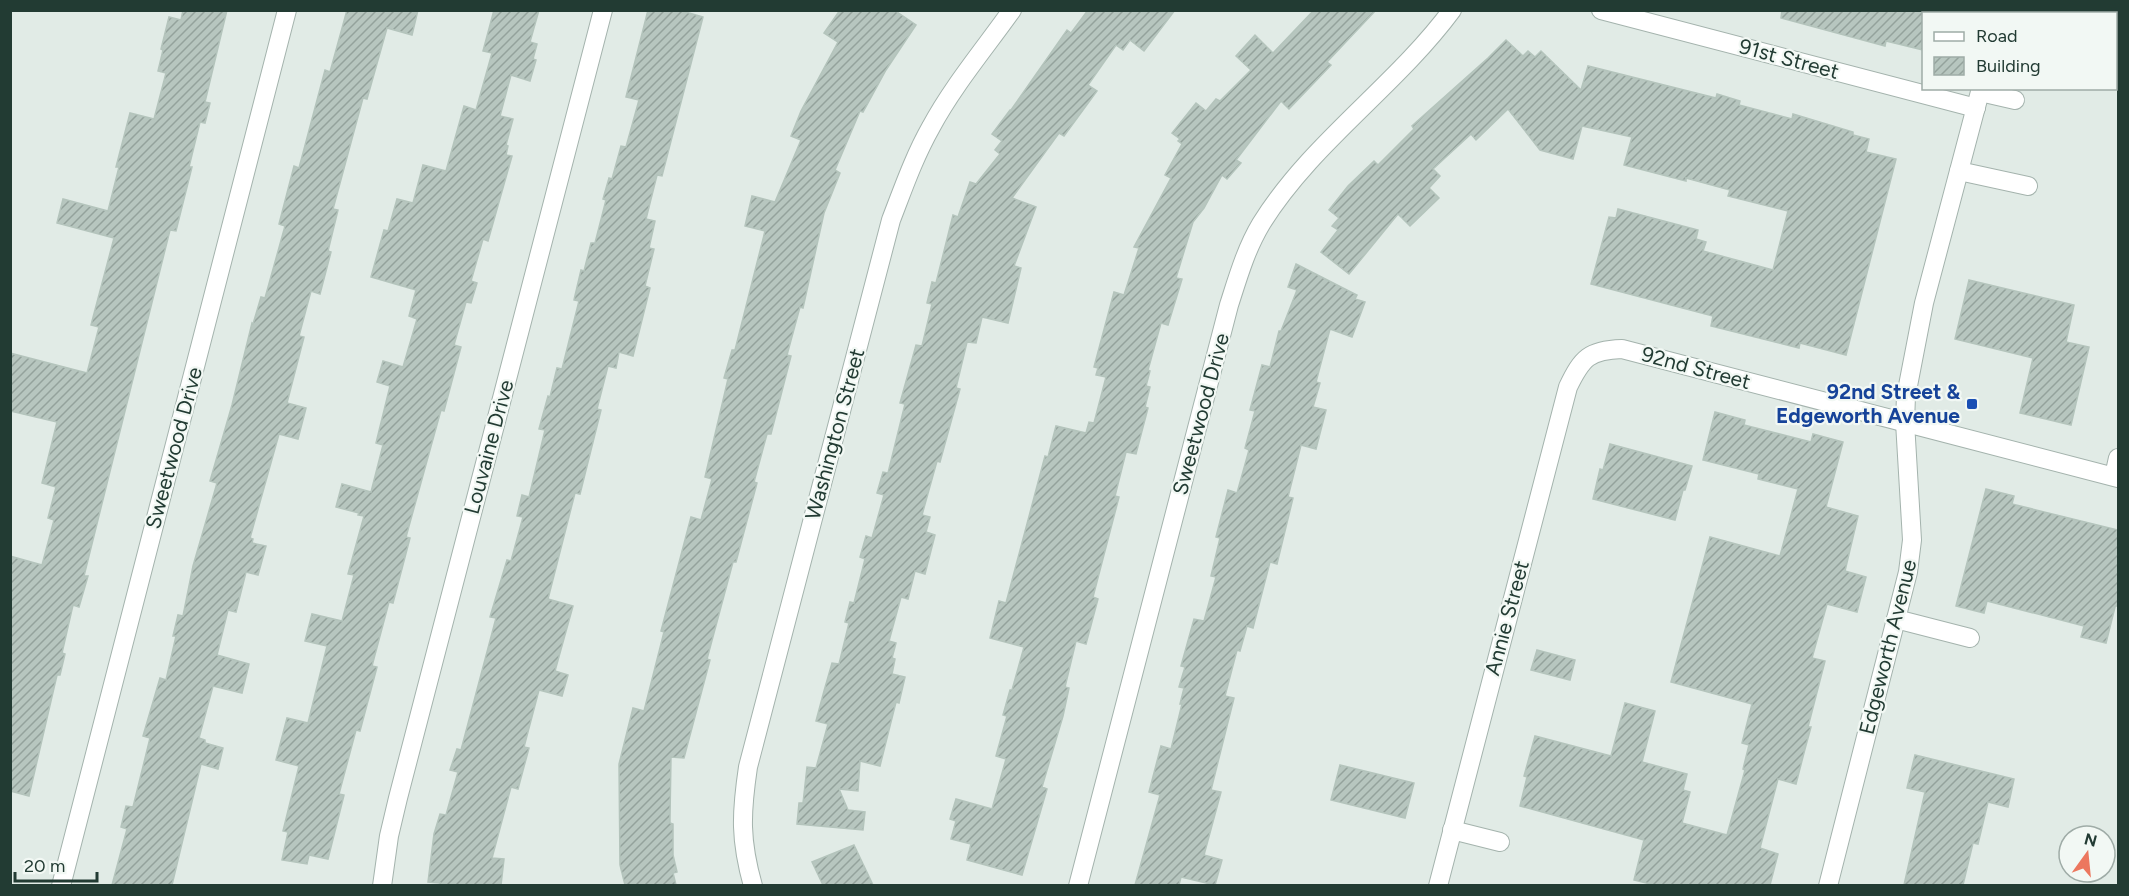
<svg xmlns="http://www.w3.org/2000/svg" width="2129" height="896" viewBox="0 0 2129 896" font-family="Figtree,sans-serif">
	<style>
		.building { fill: url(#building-hatch); stroke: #b4c4bc; stroke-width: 1.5 }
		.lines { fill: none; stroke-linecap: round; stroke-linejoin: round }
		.minor-casing { stroke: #a4b3ad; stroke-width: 20 }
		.minor { stroke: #fff; stroke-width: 18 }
		.transit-dot { fill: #1a4fb4; stroke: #f2f8f4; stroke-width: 2 }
		.labels { text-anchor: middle; stroke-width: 4.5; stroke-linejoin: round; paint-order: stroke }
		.street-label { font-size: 21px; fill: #223b33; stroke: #f2f8f4 }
		.transit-label { font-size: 21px; font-weight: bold; fill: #164399; stroke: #f2f8f4; text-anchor: end }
	</style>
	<defs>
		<pattern id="building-hatch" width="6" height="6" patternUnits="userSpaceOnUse" patternTransform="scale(1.5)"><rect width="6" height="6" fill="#b7c6bf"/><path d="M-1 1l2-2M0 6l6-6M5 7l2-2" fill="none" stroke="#94a29c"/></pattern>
	</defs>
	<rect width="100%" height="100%" fill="#e1ebe6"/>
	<!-- building -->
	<g class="building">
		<path d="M183 10H227L205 102 210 103 205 123 200 122 189 167H192L176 231 170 230 84 576H88L79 607 73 605 62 653 65 654 60 675H57L29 796 10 791V556L42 565 54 520 48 518 56 487 42 483 57 422 10 411V353L87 373 99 327 91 325 114 238 57 223 63 199 108 211 119 167H116L130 113 154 119 166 73 158 71 163 50 161 49 169 17 181 20Z"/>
		<path d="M347 10H418L412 35 387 28 367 99 363 98 333 209 338 210 328 251 331 252 320 294 311 291 299 336 304 337 287 403 306 408 298 439 279 434 250 538 253 539 252 543 266 546 258 575 246 572 236 612 228 610 217 655 249 664 242 693 213 686 199 738 205 740V743L223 748 218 769 201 764 172 885H112L127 829 121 827 126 806 133 807 150 738 143 736 160 678 166 680 176 636H173L178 615 183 616 193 566 217 483 210 481 232 405 252 323 253 324 261 297 265 298 285 226 279 224 294 166 299 168 325 70 330 72Z"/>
		<path d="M494 10H539L530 42 537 44 533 59 536 60 530 81 511 75 500 116 513 119 506 145 508 146 506 155 512 156 488 241 483 239 471 281 477 283 471 303 466 302 454 345 461 347 444 411 441 410 406 537 410 538 393 603 389 602 372 666 377 667 360 731 356 730 339 794 344 795 328 859 309 855 307 864 282 860 288 832 283 831 299 766 276 760 287 718 308 723 327 646 305 641 312 614 342 621 354 575 348 574 364 516 358 515 359 513 336 507 342 484 371 492 383 445 376 443 390 386 377 382 383 361 403 367 417 319 409 316 416 290 371 277 384 230 388 231 397 199 413 203 423 165 446 171 464 106 476 110 492 53 483 51Z"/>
		<path d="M648 10H679L703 17 662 176 657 175 646 219 655 221 649 248 654 249 645 286 650 288 633 356 619 352 616 368 608 366 597 409 601 410 580 494 575 493 548 599 573 606 555 671 568 675 562 696 539 690 524 747 529 748 518 789 511 787 492 858 504 859 501 885H439L440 883 428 882 434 834 440 814 446 815 458 772 450 770 457 749 461 750 496 618 490 617 507 560 511 561 523 517 517 516 522 495 529 497 545 430 539 429 548 396 550 397 557 368 562 369 579 301 574 300 581 270 584 271 591 243H595L606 200 603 199 609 178 612 179 621 146 626 147 639 100 626 97Z"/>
		<path d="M840 10H894L916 25 886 70 863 112 860 111 835 170 840 173 824 213 803 308 800 307 787 355 791 356 771 434H767L754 482 757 483 736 562H733L707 659 710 660 684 758 671 757 670 817V823L673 824V855L677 872 673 873 676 885H625L620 865 619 764 633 708 644 711 664 632 661 631 691 517 701 520 712 479 705 477 728 379 724 378 732 350H735L765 231 745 226 752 196 775 202 801 140 791 136 801 111 838 42 824 33Z"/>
		<path d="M1088 10H1175L1144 51 1130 40 1123 50 1116 45 1088 85 1097 91 1064 136 1059 133 1012 198 1036 207 1014 266 1021 268 1008 323 982 317 976 343 967 342 956 388 960 389 940 462 937 461 922 515 930 517 926 532 935 535 925 574 915 571 908 599 901 597 889 641 896 643 892 658 895 659 892 674 905 677 899 703 896 702 880 766 860 761 858 791 839 789 848 810 865 812 863 830 797 824 799 803H803L807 767 816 768 828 724 816 721 824 691 832 663 839 664 849 623 845 622 850 602 854 603 865 559 860 557 866 536 872 538 884 495 877 493 883 472 888 473 905 404 900 403 916 345 922 346 932 304 927 303 932 282 936 283 953 215 958 217 970 182 976 184 1000 154 995 150 1002 141 992 134 1010 110H1011L1067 30 1071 33Z"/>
		<path d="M1314 10H1376L1327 62 1331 65 1289 109 1281 101 1236 160 1241 163 1227 179 1222 175 1204 208 1193 222 1176 278 1182 279 1168 325 1161 323 1148 370 1150 371 1146 386 1150 387 1145 407 1148 408 1136 454 1126 452 1115 496 1119 497 1093 597 1098 599 1086 644 1076 641 1065 687 1069 688 1063 716 1042 787 1047 789 1022 875 967 860 971 844 951 839 956 821 950 819 956 799 992 809 1006 759 996 756 1007 716 1003 715 1010 690H1012L1024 647 990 638 999 601 1006 603 1045 456 1048 457 1056 426 1086 433 1089 422 1094 423 1106 377 1096 375 1098 368 1094 367 1114 292 1124 295 1139 248 1134 247 1171 178 1165 175 1182 144 1178 141 1180 139 1172 133 1196 103 1206 111 1216 99 1220 101 1251 70 1236 56 1255 35 1273 53Z"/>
		<path d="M1782 10H1923V50L1886 41 1885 46 1781 18Z"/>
		<path d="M1506 40 1523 56 1528 51 1535 57 1541 51 1581 90 1588 66 1716 98 1717 94 1740 101 1739 105 1792 119 1793 114 1853 132V135L1869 139 1866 152 1896 159 1846 355 1800 343 1799 348 1711 326 1713 316 1591 284 1609 217 1616 218 1618 209 1698 230 1696 239 1706 242 1703 251 1773 270 1788 211 1728 196 1730 190 1686 178V181L1624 165 1632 137 1582 126 1573 159 1540 150 1508 109 1476 140 1471 134 1433 169 1440 176 1429 188 1439 198 1410 226 1398 214 1349 274 1321 252 1338 230 1332 226 1339 218 1329 210 1348 186 1374 161 1378 165 1414 129 1412 126 1488 58Z"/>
		<path d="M1296 264 1357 295 1355 299 1365 302 1352 337 1330 329 1316 382 1320 383 1313 407 1326 410 1316 449 1301 445 1288 497 1293 498 1277 564 1270 562 1253 628 1247 626 1240 651 1237 650 1225 696 1234 698 1211 790 1221 792 1204 855 1222 860 1215 885 1181 877 1179 885H1135L1160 795 1149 792 1161 746 1171 749 1182 704H1180L1184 688 1179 687 1185 667 1181 666 1194 619 1204 621 1216 577 1211 576 1220 538 1216 537 1228 490 1237 493 1249 450 1245 448 1255 411 1250 410 1262 365 1270 367 1279 331H1281L1297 290 1288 287Z"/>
		<path d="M1969 280 2074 305 2066 342 2089 347 2071 425 2020 413 2033 358 1955 339Z"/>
		<path d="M1715 412 1745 420 1744 425 1811 442 1813 434 1843 442 1826 507 1858 516 1845 571 1866 577 1857 612 1827 604 1812 658 1825 661 1808 727H1811L1805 749 1796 784 1778 779 1760 848 1778 854 1770 885H1654L1634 880 1644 840 1520 806 1527 777 1524 776 1535 736 1611 756 1625 703 1655 711 1642 762 1687 774 1683 790 1690 792 1682 823 1727 835 1745 770 1743 769 1749 745 1742 743 1752 704 1671 682 1710 537 1780 556 1798 489 1758 479 1759 474 1703 460Z"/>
		<path d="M1610 444 1692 466 1685 490H1683L1675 520 1593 499 1600 469 1603 470Z"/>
		<path d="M1986 489 2014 496 2012 504 2118 530V605L2115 607 2106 643 2081 637 2084 626 1987 601 1984 613 1956 606Z"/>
		<path d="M1537 650 1575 660 1570 680 1531 670Z"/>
		<path d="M1915 755 2014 779 2008 807 1988 802 1978 844 1973 843 1963 885H1904L1925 792 1907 788Z"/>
		<path d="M1340 765 1414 783 1405 818 1331 800Z"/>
		<path d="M854 845 873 885H823L812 862Z"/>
	</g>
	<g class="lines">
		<!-- minor casing -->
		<g class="minor-casing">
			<g id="minor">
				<path d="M1601 10 1976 108"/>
				<path d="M2001 14 2002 10"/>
				<path d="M1980 92 2015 100"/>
				<path d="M1959 171 2028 186"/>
				<path d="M2114 476 2118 458"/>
				<path d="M1896 619 1970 638"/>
				<path d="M1452 830 1500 842"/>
				<path d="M61 886 287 10"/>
				<path d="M382 886 389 836 398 798 603 10"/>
				<path d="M753 886C740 840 741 814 748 767L891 220C903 189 914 157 931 127 953 86 985 48 1012 10"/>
				<path d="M1078 886 1229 305C1238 277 1246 249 1261 224 1311 143 1395 87 1452 10"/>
				<path d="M1438 886 1568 387C1582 358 1589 350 1622 349L2118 478"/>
				<path d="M1828 886 1908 572 1912 540 1905 422 1906 396 1924 303 1981 88"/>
			</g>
		</g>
		<!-- minor -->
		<use href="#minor" class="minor"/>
	</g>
	<!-- markers -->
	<rect class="transit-dot" x="1966" y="398" width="12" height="12" rx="3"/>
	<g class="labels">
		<!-- street labels -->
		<g class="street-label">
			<text transform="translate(1789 59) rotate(15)" y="7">91st Street</text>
			<text transform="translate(1696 368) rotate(15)" y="7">92nd Street</text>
			<text transform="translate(1201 414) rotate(-75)" y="7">Sweetwood Drive</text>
			<text transform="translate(835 434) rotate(-75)" y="7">Washington Street</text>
			<text transform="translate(489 447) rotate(-75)" y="7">Louvaine Drive</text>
			<text transform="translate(174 448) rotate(-75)" y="7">Sweetwood Drive</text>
			<text transform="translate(1507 618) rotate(-75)" y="7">Annie Street</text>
			<text transform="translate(1888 647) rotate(-76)" y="7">Edgeworth Avenue</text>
		</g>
		<!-- transit labels -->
		<g class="transit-label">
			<text x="1960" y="399">92nd Street &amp;<tspan x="1960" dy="24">Edgeworth Avenue</tspan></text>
		</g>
	</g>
	<!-- border -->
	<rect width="2129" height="896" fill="none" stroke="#223b33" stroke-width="24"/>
	<!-- legend -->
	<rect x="1922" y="12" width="195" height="78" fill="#f2f8f4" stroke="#9faca7" stroke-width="1.5"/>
	<rect x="1934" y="32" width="30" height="9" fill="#ffffff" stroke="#9faca7" stroke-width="1.5"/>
	<text x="1976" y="42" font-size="18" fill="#223b33">Road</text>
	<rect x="1934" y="57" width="30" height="18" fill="url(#building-hatch)" stroke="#9faca7" stroke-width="1.5"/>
	<text x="1976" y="72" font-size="18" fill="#223b33">Building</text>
	<!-- north arrow -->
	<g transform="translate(2087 854) rotate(15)"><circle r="28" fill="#f2f8f4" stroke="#9faca7" stroke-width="1.5"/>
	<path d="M0-4.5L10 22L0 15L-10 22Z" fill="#ec775e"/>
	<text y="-9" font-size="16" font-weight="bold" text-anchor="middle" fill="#223b33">N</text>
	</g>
	<!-- scale -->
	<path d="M15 872v9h82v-9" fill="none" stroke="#223b33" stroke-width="3"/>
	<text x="24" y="872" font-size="18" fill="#223b33" stroke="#f2f8f4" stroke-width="4.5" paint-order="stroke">20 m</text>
</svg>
